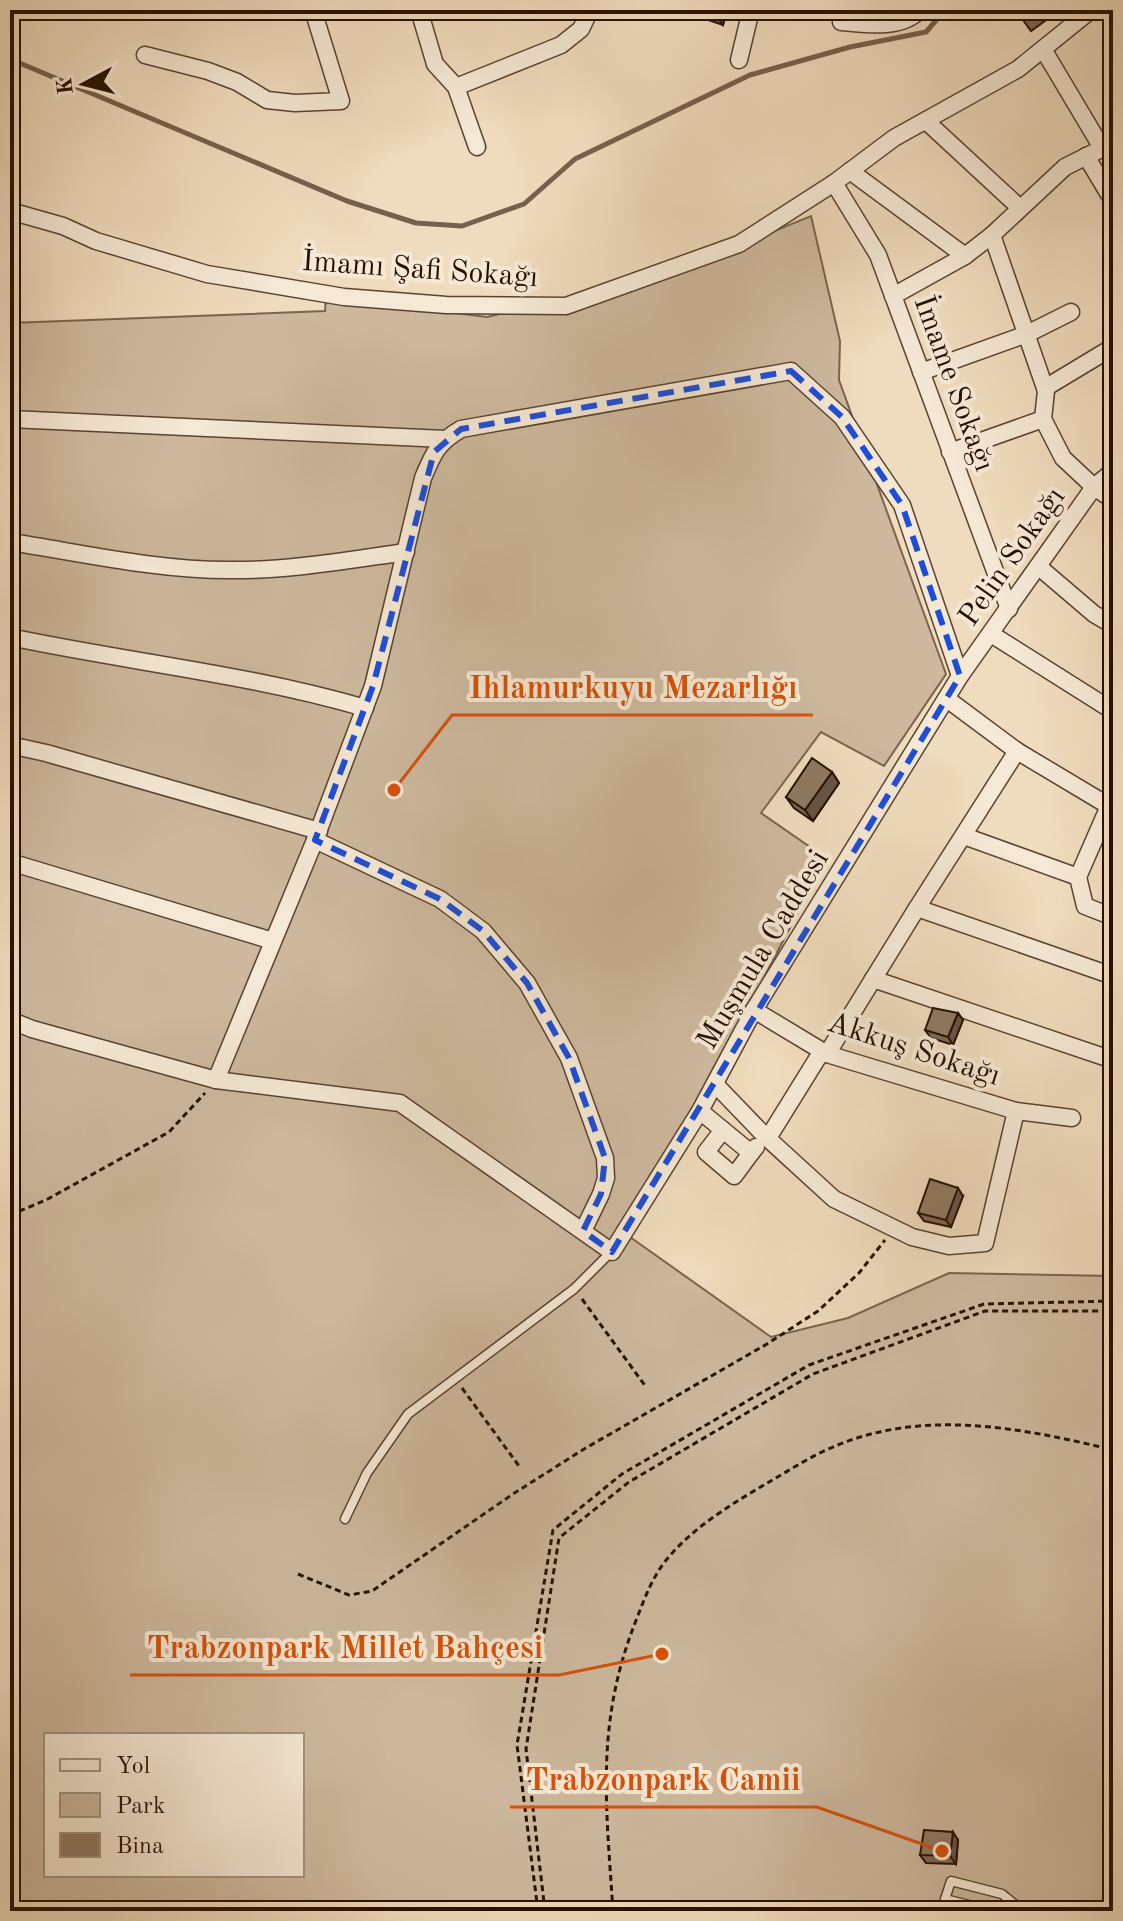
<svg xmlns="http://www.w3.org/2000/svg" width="1123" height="1921" viewBox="0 0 1123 1921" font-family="'Old Standard TT',serif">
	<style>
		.green { fill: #cdb89d; stroke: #7a644e; stroke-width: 2; fill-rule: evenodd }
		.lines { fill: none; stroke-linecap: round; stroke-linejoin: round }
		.stream { stroke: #76604b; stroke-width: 5 }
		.service-casing { stroke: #59432f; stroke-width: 11 }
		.minor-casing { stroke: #59432f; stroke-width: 19 }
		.path { stroke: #271000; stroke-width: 3; stroke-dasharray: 6 4; stroke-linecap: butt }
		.service { stroke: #f5e8d4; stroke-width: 8 }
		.minor { stroke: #f5e8d4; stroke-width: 16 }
		.wall { fill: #7b6954; stroke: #271000; stroke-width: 2 }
		.shaded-wall { fill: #645545; stroke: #271000; stroke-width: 2 }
		.building { fill: #8f7a62; stroke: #271000; stroke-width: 2 }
		.marked { fill: none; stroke: #1d4ed8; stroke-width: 6; stroke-dasharray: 16 10; stroke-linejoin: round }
		.labels { text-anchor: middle; stroke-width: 8; stroke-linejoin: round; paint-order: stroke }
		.street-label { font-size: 30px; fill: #271000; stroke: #f5e8d4 }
		.leader { fill: none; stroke: #d5520b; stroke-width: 3 }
		.callout-dot { fill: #d5520b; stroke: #f5e8d4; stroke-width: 3 }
		.callout-label { font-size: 32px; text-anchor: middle; font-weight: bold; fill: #d5520b; stroke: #f5e8d4; stroke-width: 8; stroke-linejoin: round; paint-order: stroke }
	</style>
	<rect width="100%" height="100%" fill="#efdbbd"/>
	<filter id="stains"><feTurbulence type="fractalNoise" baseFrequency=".0025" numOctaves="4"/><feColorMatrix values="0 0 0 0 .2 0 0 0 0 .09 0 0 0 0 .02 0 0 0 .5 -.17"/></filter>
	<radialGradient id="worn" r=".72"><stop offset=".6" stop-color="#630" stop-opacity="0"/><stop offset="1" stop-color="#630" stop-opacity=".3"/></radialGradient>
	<!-- green -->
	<path class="green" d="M811 216 840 341 839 380 946 674 884 766 821 732 761 813 826 858 630 1237 771 1337 848 1318 949 1273 1113 1276V1911H10V323L325 311 326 297 487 317 667 275ZM46 1735H302V1875H46Z"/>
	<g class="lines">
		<!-- stream -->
		<path class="stream" d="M10 59 347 201 416 223 462 226 524 204 575 159 750 75 850 47 926 32 945 10"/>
		<!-- service casing -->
		<g class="service-casing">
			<g id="service">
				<path d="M345 1519 367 1473 408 1414 574 1289 611 1252"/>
				<path d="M992 1911 945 1899 951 1881 1002 1894 1023 1911"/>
			</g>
		</g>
		<!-- minor casing -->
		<g class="minor-casing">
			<g id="minor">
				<path d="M419 10 435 64 456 87 477 147"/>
				<path d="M845 10 841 22C867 24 900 30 920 10"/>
				<path d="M1043 49 1102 148"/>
				<path d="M145 55 208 71 237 82 267 100 295 103 341 101 313 10"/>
				<path d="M739 60 751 10"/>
				<path d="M456 87 561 45 581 29 590 10"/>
				<path d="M926 121 1020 208"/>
				<path d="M1086 156 1113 201"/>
				<path d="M850 171 965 256 992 235 1046 391 1043 419 1063 458 1094 487 1113 471"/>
				<path d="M834 183 878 255 1009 609"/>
				<path d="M10 211 63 226 96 241 207 274 344 297 446 305 566 306 739 244 834 183 894 138 1018 69 1091 10"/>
				<path d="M992 235 1065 167 1113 143"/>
				<path d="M893 296 965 256"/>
				<path d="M921 372 1027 334 1071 312"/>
				<path d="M1045 388 1113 347"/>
				<path d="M10 419 445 439"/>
				<path d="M950 452 1043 419"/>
				<path d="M10 542C82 553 156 570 229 570 288 571 348 560 406 552"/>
				<path d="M1039 567 1094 614 1113 625"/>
				<path d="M991 634 1113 711"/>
				<path d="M10 637C128 662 249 674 365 708"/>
				<path d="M947 699 1017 751"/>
				<path d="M10 745 46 753 319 831"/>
				<path d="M1113 800 1109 806 1017 751 917 908 1113 976"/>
				<path d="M964 836 1078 877 1085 906 1113 917"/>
				<path d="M315 840 440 899 483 931 527 983 569 1058 605 1158 606 1178 601 1194 583 1231"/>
				<path d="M10 862 273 941"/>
				<path d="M1078 877 1109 806"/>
				<path d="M873 979 1113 1060"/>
				<path d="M754 1010 827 1054 1016 1111 1072 1118"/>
				<path d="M10 1020 32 1029 216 1080 400 1103 612 1252 700 1111 754 1010 960 676 1094 487 1113 500"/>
				<path d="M827 1054 917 908"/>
				<path d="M216 1080 315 840 373 686 423 478C433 454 437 443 461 429L791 371 842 417 902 505 960 676"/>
				<path d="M715 1084 765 1136 834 1199 912 1237 949 1246 985 1243 1016 1111"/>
				<path d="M700 1111 751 1153 756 1147"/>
				<path d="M723 1130 706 1152 734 1176 751 1153"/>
				<path d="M768 1138 822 1051"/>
			</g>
		</g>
		<!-- path -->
		<g class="path">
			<path d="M10 1215 46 1200 169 1132 205 1093"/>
			<path d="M582 1299 646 1387"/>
			<path d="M462 1388 519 1466"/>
			<path d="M298 1574 349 1595 372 1591 513 1494 584 1449 767 1344 818 1311 859 1273 885 1240"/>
			<path d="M538 1911 517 1745 553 1530 622 1474 809 1365 984 1304 1113 1301"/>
			<path d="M545 1911 526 1749 559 1538 629 1482 813 1374 985 1311H1113"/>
			<path d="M613 1911C606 1803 595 1722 637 1618 645 1597 653 1576 667 1559 695 1525 737 1501 774 1479 788 1471 802 1462 816 1455 910 1406 1015 1426 1113 1450"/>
		</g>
		<!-- service -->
		<use href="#service" class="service"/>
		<!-- minor -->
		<use href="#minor" class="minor"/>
	</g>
	<!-- wall -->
	<g class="wall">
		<path d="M689 10H727L723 25 693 15Z"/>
		<path d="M1016 10H1060L1031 31Z"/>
		<path d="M832 772 839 783 813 821 794 808 786 797Z"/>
		<path d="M958 1013 963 1020 953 1045 931 1038 925 1030Z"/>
		<path d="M963 1196 951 1227 924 1221 918 1213Z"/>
		<path d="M958 1840 956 1864 926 1863 920 1855Z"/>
	</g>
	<!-- shaded-wall -->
	<g class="shaded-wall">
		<path d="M720 10H727L723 25 717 17Z"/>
		<path d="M832 772 839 783 813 821 805 810Z"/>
		<path d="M958 1013 963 1020 953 1045 948 1037Z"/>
		<path d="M958 1188 963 1196 951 1227 946 1220Z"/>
		<path d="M953 1832 958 1840 956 1864 950 1856Z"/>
	</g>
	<!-- building -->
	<g class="building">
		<path d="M695 10H720L717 17Z"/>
		<path d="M1017 10H1029L1021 16Z"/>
		<path d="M812 758 832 772 805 810 786 797Z"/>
		<path d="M933 1008 958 1013 948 1037 925 1030Z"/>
		<path d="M930 1179 958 1188 946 1220 918 1213Z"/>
		<path d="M924 1830 953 1832 950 1856 920 1855Z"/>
	</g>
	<!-- marked area -->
	<path class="marked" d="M791 371 842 417 902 505 960 676 612 1252 583 1231 601 1194 605 1158 569 1058 527 983 483 931 440 899 315 840 373 686 434 452 461 429Z"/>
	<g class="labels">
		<!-- street labels -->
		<g class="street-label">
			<text transform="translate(420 268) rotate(4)" y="10">İmamı Şafi Sokağı</text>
			<text transform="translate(955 383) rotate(70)" y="10">İmame Sokağı</text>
			<text transform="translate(1011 556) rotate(-55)" y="10">Pelin Sokağı</text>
			<text transform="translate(762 949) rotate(-59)" y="10">Muşmula Caddesi</text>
			<text transform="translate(914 1048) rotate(18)" y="10">Akkuş Sokağı</text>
		</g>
	</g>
	<!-- callouts -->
	<path class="leader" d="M394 790L452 715H813M662 1654L559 1675H130M942 1851L817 1807H510"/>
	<g class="callout-dot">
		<circle cx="394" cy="790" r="8"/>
		<circle cx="662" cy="1654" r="8"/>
		<circle cx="942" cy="1851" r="8"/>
	</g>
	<g class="callout-label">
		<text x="633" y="698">Ihlamurkuyu Mezarlığı</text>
		<text x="345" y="1658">Trabzonpark Millet Bahçesi</text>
		<text x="663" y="1790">Trabzonpark Camii</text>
	</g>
	<!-- margin -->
	<rect width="1123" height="1921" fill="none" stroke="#efdbbd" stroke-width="40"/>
	<rect x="12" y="12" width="1099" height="1897" fill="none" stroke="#271000" stroke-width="4"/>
	<rect x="20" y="20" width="1083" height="1881" fill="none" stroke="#271000" stroke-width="2"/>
	<!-- legend -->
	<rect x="44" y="1733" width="260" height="144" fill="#f5e8d4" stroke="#a3927f" stroke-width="2"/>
	<rect x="60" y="1759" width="40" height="12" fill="#f5e8d4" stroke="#a3927f" stroke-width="2"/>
	<text x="116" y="1773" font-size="24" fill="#271000">Yol</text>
	<rect x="60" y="1793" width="40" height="24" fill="#cdb89d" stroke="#a3927f" stroke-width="2"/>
	<text x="116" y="1813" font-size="24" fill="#271000">Park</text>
	<rect x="60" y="1833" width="40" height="24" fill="#8f7a62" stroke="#a3927f" stroke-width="2"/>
	<text x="116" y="1853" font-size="24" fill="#271000">Bina</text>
	<!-- north arrow -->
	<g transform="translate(84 84) rotate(263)" stroke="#f5e8d4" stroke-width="6" paint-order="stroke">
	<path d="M0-6L14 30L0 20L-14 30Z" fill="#271000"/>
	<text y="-12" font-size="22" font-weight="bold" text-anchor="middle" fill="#271000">K</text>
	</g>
	<rect width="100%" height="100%" filter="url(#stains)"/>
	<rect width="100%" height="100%" fill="url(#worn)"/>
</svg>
